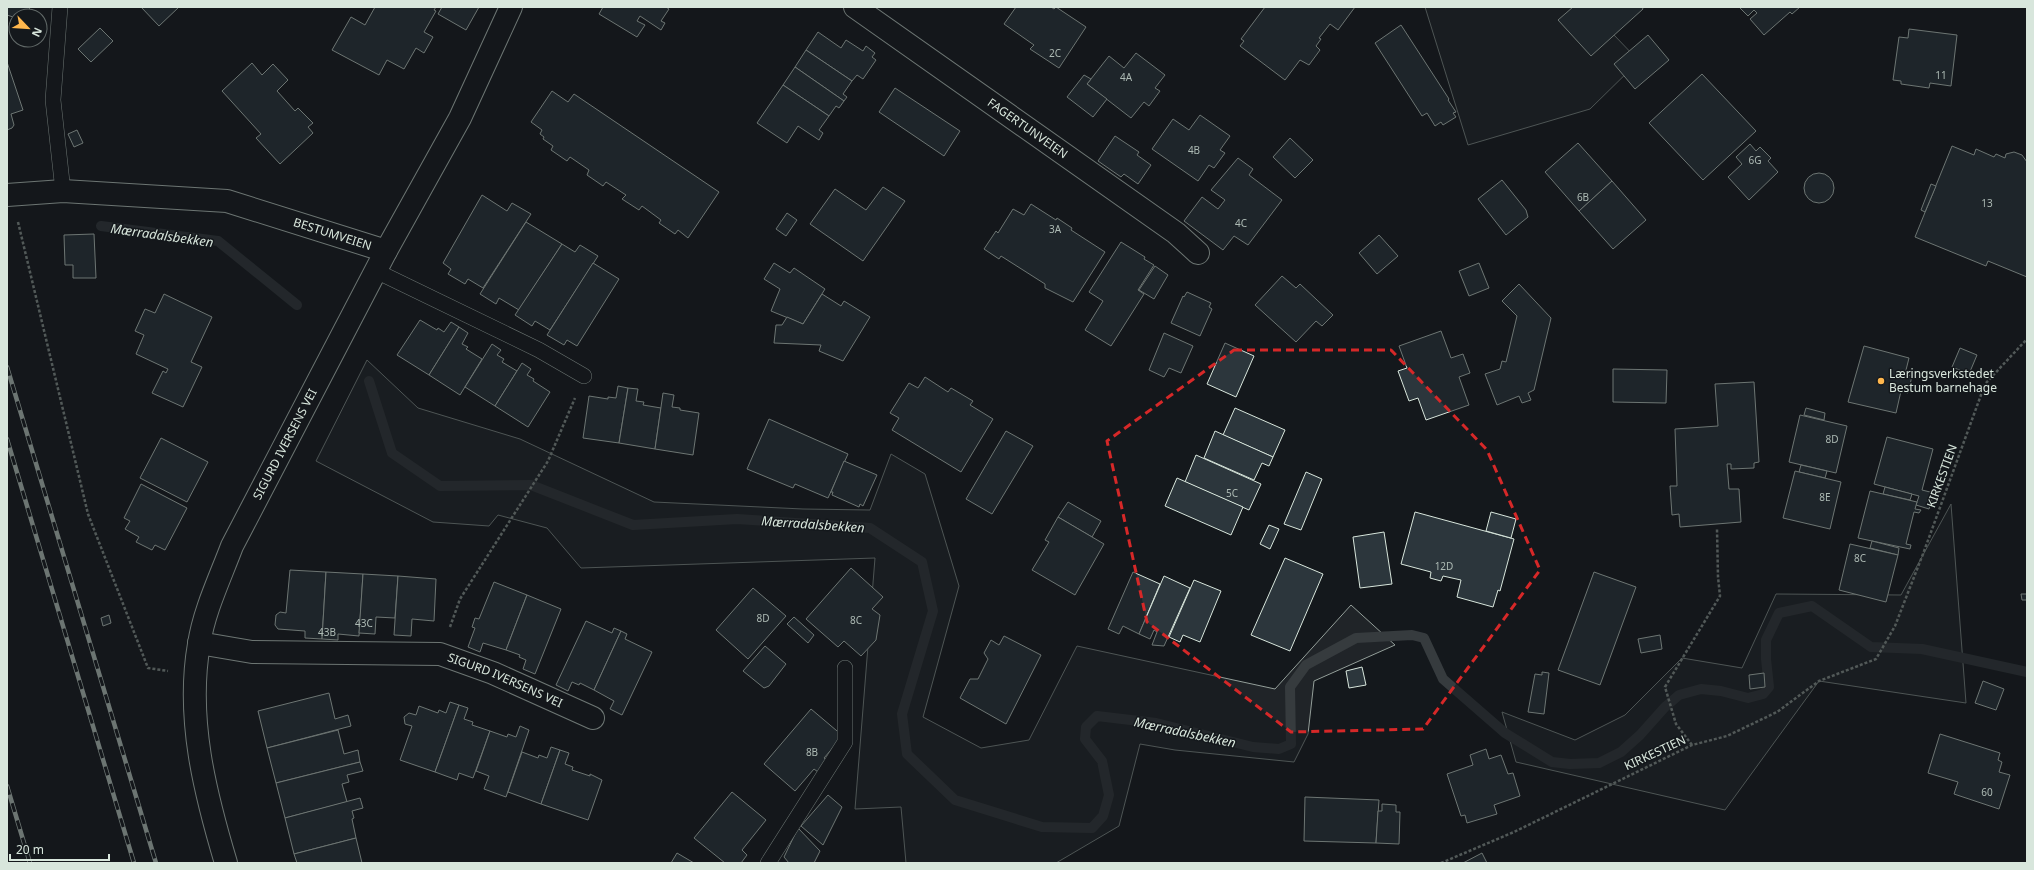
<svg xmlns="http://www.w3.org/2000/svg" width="2034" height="870" viewBox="0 0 2034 870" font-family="'Noto Sans',sans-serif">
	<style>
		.green { fill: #202428; stroke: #939e99 }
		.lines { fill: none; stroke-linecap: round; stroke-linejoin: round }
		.stream { stroke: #363b3e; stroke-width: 10 }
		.building { fill: #2c363c; stroke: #d8e6dc }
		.lane-casing { stroke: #d8e6dc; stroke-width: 16 }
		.street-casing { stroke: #d8e6dc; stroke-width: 24 }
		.secondary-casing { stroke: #d8e6dc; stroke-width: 24 }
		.path { stroke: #9da8a2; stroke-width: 2.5; stroke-dasharray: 3 2; stroke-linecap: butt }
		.lane { stroke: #14181c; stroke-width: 15 }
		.street { stroke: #14181c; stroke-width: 22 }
		.secondary { stroke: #14181c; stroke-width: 22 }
		.rail-casing { stroke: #d8e6dc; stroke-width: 4.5 }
		.rail { stroke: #14181c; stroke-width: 3; stroke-dasharray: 9; stroke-linecap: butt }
		.marked { fill: none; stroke: #d62828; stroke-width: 3; stroke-dasharray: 8 5; stroke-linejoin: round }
		.poi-dot { fill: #ffb74d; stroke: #14181c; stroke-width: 1.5 }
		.labels { text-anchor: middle; stroke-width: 3; stroke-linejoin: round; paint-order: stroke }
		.number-label { font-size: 10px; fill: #adbab4 }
		.street-label { font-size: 12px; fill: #d8e6dc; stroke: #14181c }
		.poi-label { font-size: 12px; fill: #d8e6dc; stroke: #14181c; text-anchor: start }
		.water-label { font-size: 13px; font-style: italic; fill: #d8e6dc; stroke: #14181c }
	</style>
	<rect width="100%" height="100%" fill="#14181c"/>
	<!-- green -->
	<g class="green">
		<path d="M1425 7H1587L1639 61 1590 109 1468 145Z"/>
		<path d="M367 360 418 408 520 439 654 502 803 509 870 510 891 454 925 474 959 586 923 717 981 748 1029 740 1077 646 1275 689 1351 605 1395 645 1314 681 1308 734 1294 762 1175 750 1140 744 1119 826 1056 863H906L901 807 855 809 875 558 581 568 547 528 498 515 489 526 433 522 316 461Z"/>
		<path d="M1951 504 1966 703 1819 681 1725 810 1516 762 1502 712 1575 740 1625 715 1682 658 1742 668 1776 594 1901 595Z"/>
	</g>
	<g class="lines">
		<!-- stream -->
		<g class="stream">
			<path d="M101 226 218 241 297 305"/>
			<path d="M369 381 392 453 440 486 531 485 633 525 737 519 870 528 922 562 933 611 902 714 907 754 955 800 1042 827 1092 828 1103 816 1109 795 1102 761 1085 739 1086 727 1097 716 1156 723 1253 747 1279 749 1291 744 1290 687 1306 665 1356 638 1412 635 1424 638 1443 679 1505 733 1552 762 1570 764 1599 763 1621 752 1640 735 1665 707 1679 695 1701 689 1721 691 1748 698 1763 694 1769 687 1766 659V640L1779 613 1812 606 1871 647 1922 649 2027 672"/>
		</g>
	</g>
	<!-- building -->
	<g class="building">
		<path d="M7 7H30L27 16H16V18L7 15Z"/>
		<path d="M141 7H179L159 26Z"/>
		<path d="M375 7H436L434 10 436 11 424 32 433 37 424 53 416 48 404 69 387 60 379 75 332 50 351 17 365 25Z"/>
		<path d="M442 7H479L466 30 438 14Z"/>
		<path d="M603 7H666L669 9 661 21 665 23 661 30 640 16 637 21 645 25 637 37 599 14Z"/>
		<path d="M1016 7H1051L1054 9 1056 7 1086 27 1059 68 1030 49 1034 45 1004 24Z"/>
		<path d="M1265 7H1355L1338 30 1330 24 1319 38 1321 39 1316 46 1320 50 1309 65 1300 60 1285 80 1240 46 1244 41 1241 39Z"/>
		<path d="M1573 7H1642L1643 9 1591 56 1558 20Z"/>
		<path d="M1739 7H1800L1792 14 1790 12 1764 35 1750 19 1757 13 1754 10 1748 16Z"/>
		<path d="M1401 25 1449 99 1448 100 1456 112 1453 113 1456 117 1443 125 1441 122 1435 126 1427 113 1422 116 1375 43Z"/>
		<path d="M100 28 113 41 91 62 78 49Z"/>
		<path d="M1909 29 1957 35 1951 86 1930 83 1929 88 1901 84V81L1893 80 1899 37 1908 38Z"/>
		<path d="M818 32 841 48 846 40 863 51 866 46 875 53 872 57 876 60 863 79 857 75 852 81 806 50Z"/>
		<path d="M1648 35 1669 60 1635 89 1614 64Z"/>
		<path d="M806 50 852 81 843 94 847 97 844 101 795 67Z"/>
		<path d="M1136 53 1165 75 1155 88 1160 91 1149 106 1144 102 1131 118 1087 84 1109 56 1124 68Z"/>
		<path d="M7 62 23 110 11 114 14 125 12 128 7 130Z"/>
		<path d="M252 63 262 75 273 64 288 80 277 91 295 111 298 108 313 123 308 127 313 133 280 164 256 138 261 134 222 91Z"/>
		<path d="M795 67 844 101 839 108 836 106 829 116 783 85Z"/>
		<path d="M1702 74 1756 131 1703 180 1649 123Z"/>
		<path d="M1084 75 1091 79 1087 84 1107 99 1093 117 1067 97Z"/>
		<path d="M783 85 829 116 819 130 823 133 819 140 798 126 787 143 757 123Z"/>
		<path d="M895 88 960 131 944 156 879 112Z"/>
		<path d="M552 91 568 102 574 94 719 192 688 238 678 230 675 234 659 223 661 220 642 206 639 210 622 199 626 195 606 182 603 186 587 175 589 170 570 157 567 161 551 150 553 146 543 139 544 137 540 134 542 130 531 122Z"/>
		<path d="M1200 115 1230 136 1220 150 1225 153 1214 168 1209 165 1198 181 1152 149 1173 119 1189 130Z"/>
		<path d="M77 130 83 143 74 147 68 134Z"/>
		<path d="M1115 136 1139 152 1137 155 1151 165 1138 184 1124 174 1121 177 1098 161Z"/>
		<path d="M1290 138 1313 160 1295 178 1273 157Z"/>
		<path d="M1578 143 1612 181 1579 211 1545 172Z"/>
		<path d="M1750 144 1756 151 1760 147 1771 158 1768 161 1778 172 1749 200 1728 177 1742 164 1736 157Z"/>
		<path d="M1952 146 1974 155 1976 149 1994 157 1996 154 2005 158 2006 154 2014 152 2022 155 2027 162V277L1988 261 1986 266 1915 237Z"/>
		<path d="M1238 158 1253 169 1249 175 1282 200 1248 245 1234 236 1223 250 1184 221 1202 197 1218 209 1225 200 1211 190Z"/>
		<circle cx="1819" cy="188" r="15"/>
		<path d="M1502 180 1526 210 1528 217 1506 235 1478 199Z"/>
		<path d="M1612 181 1646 220 1613 249 1579 211Z"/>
		<path d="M1931 184 1936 186 1925 212 1921 210Z"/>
		<path d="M883 187 905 201 863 261 810 224 835 189 866 210Z"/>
		<path d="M482 195 507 211 512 203 531 214 483 288 468 279 465 284 448 274 451 269 443 263Z"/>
		<path d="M1031 204 1056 220 1057 218 1072 228 1071 230 1105 252 1073 302 1045 288V284L1001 256 999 259 984 249 996 231 998 233 1013 209 1024 215Z"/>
		<path d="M787 213 797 220 786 236 776 229Z"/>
		<path d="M526 222 562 244 519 310 499 298 496 304 480 294Z"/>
		<path d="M94 234 96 278H73V265H65L64 235Z"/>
		<path d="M1379 235 1398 256 1377 274 1359 253Z"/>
		<path d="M1121 242 1145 257 1144 259 1154 265 1138 290 1144 294 1111 346 1085 330 1103 301 1089 292Z"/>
		<path d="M562 244 575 252 580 245 598 256 550 330 535 321 532 326 515 315Z"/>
		<path d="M593 263 619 279 577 346 567 340 564 345 547 335Z"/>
		<path d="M774 263 790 273 794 268 825 289 803 324 771 311 780 289 764 279Z"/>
		<path d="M1479 263 1489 288 1469 296 1459 271Z"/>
		<path d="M1155 266 1168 275 1154 299 1139 290Z"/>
		<path d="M1282 276 1296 288 1300 284 1333 315 1322 326 1316 321 1296 342 1255 305Z"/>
		<path d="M1519 284 1551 318 1534 390 1528 393 1531 400 1522 403 1519 396 1497 405 1485 374 1500 369 1502 361 1506 362 1517 316 1502 301Z"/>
		<path d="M1187 292 1211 303 1209 307 1212 309 1200 336 1171 323 1183 296 1184 297Z"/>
		<path d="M164 294 212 317 191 362 202 367 183 407 152 393 163 371 166 373 168 369 136 354 144 335 135 331 145 309 155 313Z"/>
		<path d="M822 294 841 306 844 301 870 317 843 361 819 351 821 345 774 343 776 325H782L787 317 803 324Z"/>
		<path d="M420 320 437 330 438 328 444 332 451 322 459 327 429 375 397 355Z"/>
		<path d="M459 327 468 333 462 344 468 347 466 349 482 359 460 395 429 375Z"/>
		<path d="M1441 331 1451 358 1463 354 1470 373 1459 377 1469 405 1426 420 1418 398 1409 401 1398 371 1407 368 1399 346Z"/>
		<path d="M1164 333 1193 346 1181 373 1169 368 1164 377 1149 370Z"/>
		<path d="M1225 343 1254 356 1236 397 1207 384Z"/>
		<path d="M492 344 501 350 497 355 504 359 502 362 517 371 495 406 465 387Z"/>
		<path d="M1864 346 1909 358 1905 374 1912 376 1908 393 1901 391 1896 413 1848 402Z"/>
		<path d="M1960 348 1977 355 1969 374 1952 367Z"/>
		<path d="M522 363 531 369 527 375 534 379 533 381 550 392 528 427 495 406Z"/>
		<path d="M1613 369 1667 370 1666 403 1613 402Z"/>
		<path d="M925 377 948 392 951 388 973 401 970 405 993 419 961 472 892 430 899 418 890 413 909 383 918 388Z"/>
		<path d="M1754 382 1759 462 1754 463V468L1731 469V464H1727L1729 489H1739L1741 522 1680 527 1679 514 1672 515 1670 486H1677L1675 429 1718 426 1715 384Z"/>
		<path d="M618 386 628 388 619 443 583 438 589 396 608 399V397L616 398Z"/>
		<path d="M628 388 638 389 636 401 644 402 643 405 661 408 655 449 619 443Z"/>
		<path d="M663 393 674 395 672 407 680 408V410L699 413 693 455 655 449Z"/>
		<path d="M1235 408 1285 430 1273 457 1223 435Z"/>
		<path d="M1806 408 1825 413 1824 420 1804 415Z"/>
		<path d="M1800 415 1847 426 1836 473 1789 462Z"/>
		<path d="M769 419 848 454 828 498 795 484 793 488 747 469Z"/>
		<path d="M1006 431 1033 446 992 514 966 499Z"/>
		<path d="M1215 431 1273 457 1269 466 1262 463 1254 480 1204 458Z"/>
		<path d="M1887 437 1933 449 1922 490 1934 493 1929 509 1916 505 1919 496 1874 484Z"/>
		<path d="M161 438 208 462 187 502 140 478Z"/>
		<path d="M1196 455 1261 484 1249 510 1185 482Z"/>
		<path d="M844 461 877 475 863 506 860 504 859 507 832 495 833 492H831Z"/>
		<path d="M1801 465 1827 471 1825 478 1799 472Z"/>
		<path d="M1795 471 1841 482 1830 529 1783 518Z"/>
		<path d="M1306 472 1322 479 1301 530 1284 524Z"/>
		<path d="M1177 478 1243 507 1231 535 1165 506Z"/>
		<path d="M141 484 187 508 165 550 155 545 152 550 136 542 139 537 125 529 130 521 124 518Z"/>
		<path d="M1885 487 1912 494 1910 500 1883 494Z"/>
		<path d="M1870 491 1917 502 1915 509 1921 510 1919 513 1914 512 1906 544 1911 545 1910 549 1858 538Z"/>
		<path d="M1068 502 1101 521 1092 537 1058 517Z"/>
		<path d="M1415 512 1514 539 1500 591 1498 590 1493 607 1457 597 1461 580 1443 576 1441 581 1430 578 1431 572 1401 564Z"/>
		<path d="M1491 512 1516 519 1511 538 1486 531Z"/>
		<path d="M1058 517 1104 544 1075 595 1032 570 1049 542 1045 540Z"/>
		<path d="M1269 525 1279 529 1270 549 1260 544Z"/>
		<path d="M1384 532 1392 584 1360 588 1353 537Z"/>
		<path d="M1872 541 1899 548 1898 555 1870 548Z"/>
		<path d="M1850 544 1898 555 1886 602 1839 590Z"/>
		<path d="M1285 558 1323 574 1290 651 1251 635Z"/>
		<path d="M851 568 883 597 872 609 880 615 876 640 861 656 844 641 838 647 806 619Z"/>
		<path d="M290 570 326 572 322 639 305 638V631L278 629 275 625 276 615 280 612 286 613Z"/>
		<path d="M326 572 363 574 359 636 338 634V640L322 639Z"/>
		<path d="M1133 572 1160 584 1139 634 1123 626 1119 634 1108 629Z"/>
		<path d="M1594 572 1636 587 1600 685 1558 670Z"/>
		<path d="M363 574 398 576 395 618 376 617 375 634 359 633Z"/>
		<path d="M398 576 436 579 434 621 412 619 411 636 394 635Z"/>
		<path d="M1164 576 1190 588 1164 646 1152 645 1157 632 1154 630 1150 639 1139 634Z"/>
		<path d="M1194 580 1221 591 1200 642 1183 635 1180 642 1169 637Z"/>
		<path d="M494 582 527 595 506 650 483 643 480 652 468 647 475 628 472 627 475 618 479 619Z"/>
		<path d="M753 588 786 616 748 659 716 630Z"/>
		<path d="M2021 594H2027V600H2022Z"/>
		<path d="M527 595 561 609 535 674 523 669 526 660 519 657 520 655 506 650Z"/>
		<path d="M109 615 111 623 103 626 101 618Z"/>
		<path d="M794 617 814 635 808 643 787 624Z"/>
		<path d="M586 621 612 633 614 628 621 631 594 690 580 683 579 685 572 682 568 691 556 685Z"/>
		<path d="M621 631 627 634 625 639 652 652 622 715 610 709 614 701 594 690Z"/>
		<path d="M1660 635 1662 649 1641 653 1638 639Z"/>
		<path d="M1004 636 1041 655 1006 724 960 698 970 679H978L988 659 984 653 991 640 999 645Z"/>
		<path d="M765 646 786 664 769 686 764 688 743 671Z"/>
		<path d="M1362 667 1366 685 1349 688 1346 671Z"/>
		<path d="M1542 672 1549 673 1544 714 1528 712 1535 674 1542 675Z"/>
		<path d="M1764 673 1765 687 1750 689 1749 675Z"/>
		<path d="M1983 681 2004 689 1996 710 1975 703Z"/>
		<path d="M329 693 335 719 348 715 351 726 267 748 258 711Z"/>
		<path d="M450 702 459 705 435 772 400 760 412 726 405 724 404 717 409 713 416 715 419 706 438 713 439 710 446 713Z"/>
		<path d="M459 705 468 708 464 719 473 722 472 725 490 731 473 778 459 773 457 780 435 772Z"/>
		<path d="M811 709 843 736 824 758 828 761 818 772 814 769 795 791 764 764Z"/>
		<path d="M520 726 529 730 506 797 484 789 489 776 476 771 490 731 507 737 508 734 516 737Z"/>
		<path d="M338 730 344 754 358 750 360 762 276 783 267 748Z"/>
		<path d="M1940 734 2000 753 1998 760 2002 762 1999 772 2010 775 1999 809 1954 794 1958 782 1928 773Z"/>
		<path d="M551 747 560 750 541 804 508 792 522 752 538 758 539 755 547 758Z"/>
		<path d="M1486 749 1489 759 1501 755 1508 774 1513 773 1520 796 1494 805 1497 814 1467 823 1465 815 1461 816 1447 774 1473 765 1470 755Z"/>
		<path d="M560 750 569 753 565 764 573 767 572 770 590 776V774L602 780 588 820 541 804Z"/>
		<path d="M360 762 363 771 347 775 349 782 342 784 347 802 285 818 276 783Z"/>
		<path d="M732 792 766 820 742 850 747 855 741 863H725L694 838Z"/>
		<path d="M828 795 842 807 823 845 801 826Z"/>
		<path d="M1305 797 1379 800 1376 843 1304 841Z"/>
		<path d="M360 798 363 808 352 811 354 818 352 819 356 838 294 854 285 818Z"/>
		<path d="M1382 804 1396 805V812H1400L1399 844 1376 843 1378 811H1382Z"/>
		<path d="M798 828 820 851 814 863H789L784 857Z"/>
		<path d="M356 838 362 863H297L294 854Z"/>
		<path d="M677 853 694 863H671Z"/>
		<path d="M1482 853 1487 863H1463Z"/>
	</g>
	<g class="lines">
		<!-- lane casing -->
		<g class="lane-casing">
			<g id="lane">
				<path d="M60 7 53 100 63 191"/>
				<path d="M376 271 539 350 584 376"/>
				<path d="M768 863 845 742V668"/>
			</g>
		</g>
		<!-- street casing -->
		<g class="street-casing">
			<g id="street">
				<path id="s1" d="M855 7 1176 233 1198 253"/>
				<path id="s2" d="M7 195 63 191 227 201 386 251"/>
				<path id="s3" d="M199 643 252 652 440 654 493 673 593 718"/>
			</g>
		</g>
		<!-- secondary casing -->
		<g class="secondary-casing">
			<g id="secondary">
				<path id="s4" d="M226 863C205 793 186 718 199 644 204 611 220 578 232 546L386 251 460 118 511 7"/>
			</g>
		</g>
		<!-- path -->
		<g class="path">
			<path d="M18 222 88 514 148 668 168 671"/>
			<path d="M450 627 460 599 548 461 575 398"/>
			<path d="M1692 745 1676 724 1665 687 1720 596 1718 577 1717 529"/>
			<path d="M1441 863 1514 832 1692 745 1727 736 1777 712 1819 681 1876 659 1895 626 1923 554 1985 384 2027 339"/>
		</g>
		<!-- lane -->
		<use href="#lane" class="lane"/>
		<!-- street -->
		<use href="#street" class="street"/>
		<!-- secondary -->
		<use href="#secondary" class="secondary"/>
		<!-- rail casing -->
		<g class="rail-casing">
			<g id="rail">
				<path d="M7 367 156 863"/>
				<path d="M7 439 134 863"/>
				<path d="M7 786 30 863"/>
			</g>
		</g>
		<!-- rail -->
		<use href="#rail" class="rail"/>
	</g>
	<!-- marked area -->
	<path d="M0 0H2034V870H0ZM1234 350H1391L1487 450 1540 570 1423 729 1291 732 1147 622 1107 441Z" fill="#14181c" fill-opacity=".55" fill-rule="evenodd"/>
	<path class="marked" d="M1234 350H1391L1487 450 1540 570 1423 729 1291 732 1147 622 1107 441Z"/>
	<!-- markers -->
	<circle class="poi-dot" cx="1881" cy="381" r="4"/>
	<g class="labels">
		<!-- number labels -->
		<g class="number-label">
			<text x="1055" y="57">2C</text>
			<text x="1941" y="79">11</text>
			<text x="1126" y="81">4A</text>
			<text x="1194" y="154">4B</text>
			<text x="1755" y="164">6G</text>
			<text x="1583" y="201">6B</text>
			<text x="1987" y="207">13</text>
			<text x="1241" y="227">4C</text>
			<text x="1055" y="233">3A</text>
			<text x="1832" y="443">8D</text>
			<text x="1232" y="497">5C</text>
			<text x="1825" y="501">8E</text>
			<text x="1860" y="562">8C</text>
			<text x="1444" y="570">12D</text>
			<text x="763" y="622">8D</text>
			<text x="856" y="624">8C</text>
			<text x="364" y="627">43C</text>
			<text x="327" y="636">43B</text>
			<text x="812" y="756">8B</text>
			<text x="1987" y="796">60</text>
		</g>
		<!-- street labels -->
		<g class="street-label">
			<text dy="4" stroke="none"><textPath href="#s1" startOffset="211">FAGERTUNVEIEN</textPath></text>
			<text dy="4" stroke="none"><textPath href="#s2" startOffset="331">BESTUMVEIEN</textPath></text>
			<text dy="4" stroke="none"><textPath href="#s4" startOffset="441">SIGURD IVERSENS VEI</textPath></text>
			<text transform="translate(1942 476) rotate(-70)" y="4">KIRKESTIEN</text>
			<text dy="4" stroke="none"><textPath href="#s3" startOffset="312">SIGURD IVERSENS VEI</textPath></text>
			<text transform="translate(1655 753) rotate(-25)" y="4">KIRKESTIEN</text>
		</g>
		<!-- poi labels -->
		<g class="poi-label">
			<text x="1889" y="378">Læringsverkstedet<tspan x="1889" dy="14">Bestum barnehage</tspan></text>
		</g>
		<!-- water labels -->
		<g class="water-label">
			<text transform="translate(162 235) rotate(8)" y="5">Mærradalsbekken</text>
			<text transform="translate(813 524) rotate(4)" y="5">Mærradalsbekken</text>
			<text transform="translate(1185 732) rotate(12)" y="5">Mærradalsbekken</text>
		</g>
	</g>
	<!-- border -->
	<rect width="2034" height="870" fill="none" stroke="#d8e6dc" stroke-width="16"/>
	<!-- north arrow -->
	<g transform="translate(28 28) rotate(115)"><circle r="19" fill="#14181c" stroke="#626a69"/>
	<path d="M0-3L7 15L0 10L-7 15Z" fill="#ffb74d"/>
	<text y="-6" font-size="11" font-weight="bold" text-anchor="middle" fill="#d8e6dc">N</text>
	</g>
	<!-- scale -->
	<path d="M10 854v6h99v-6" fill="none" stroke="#d8e6dc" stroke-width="2"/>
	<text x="16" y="854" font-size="12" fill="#d8e6dc" stroke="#14181c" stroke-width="3" paint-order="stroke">20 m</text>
</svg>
